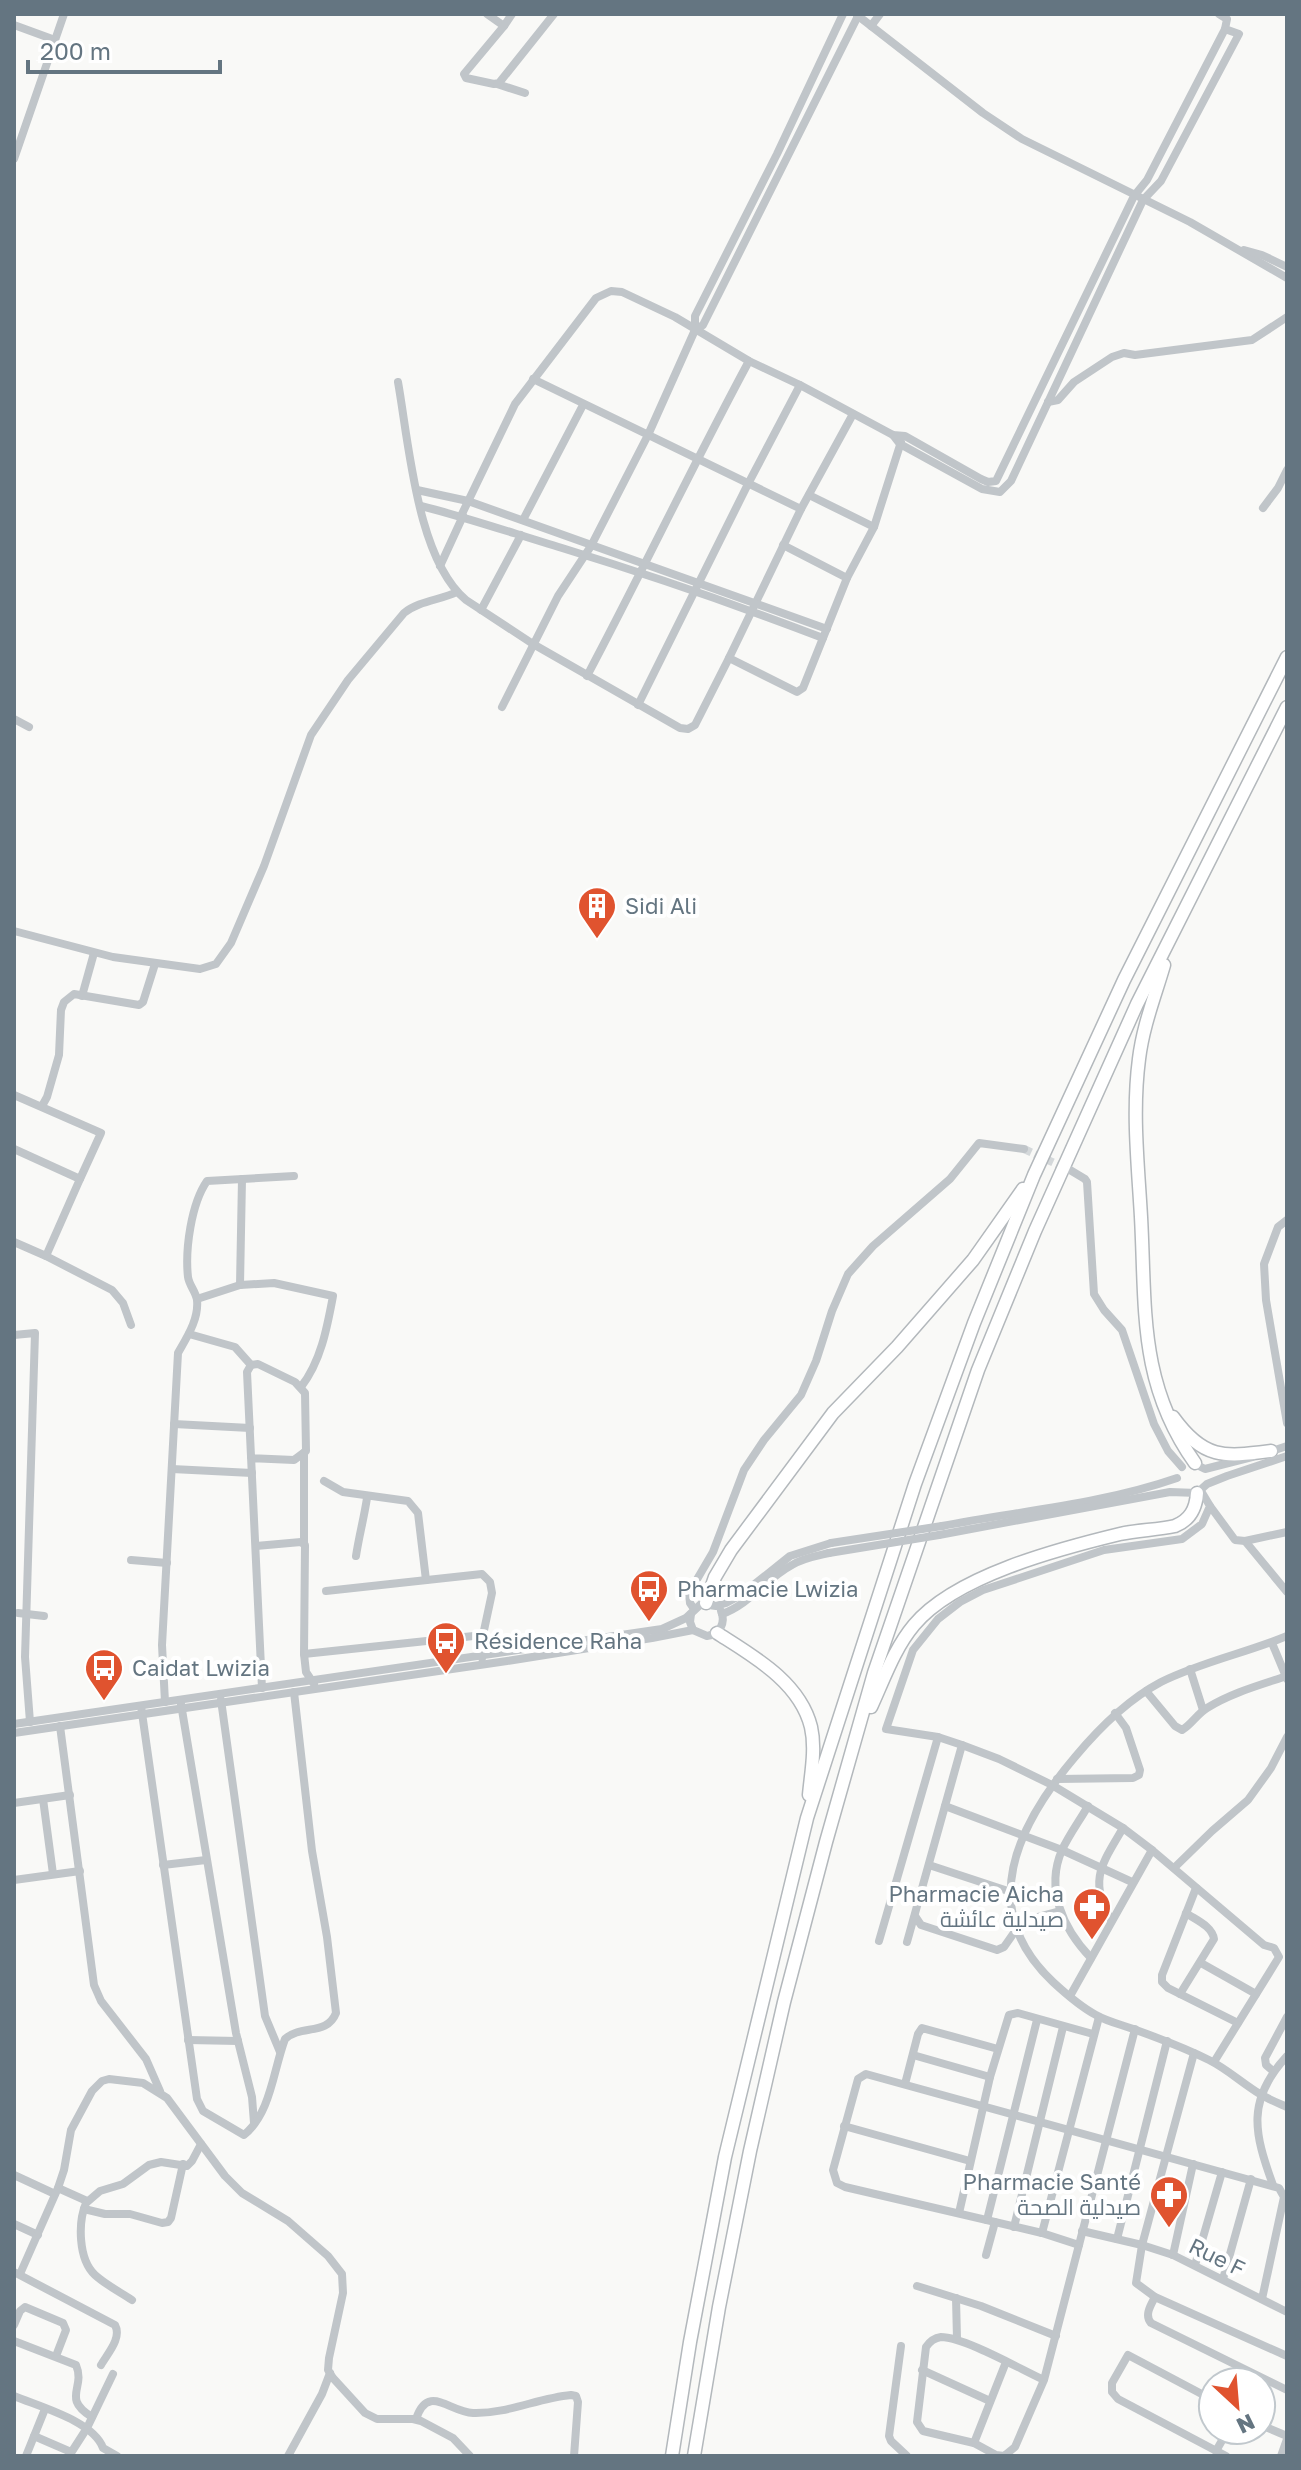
<svg xmlns="http://www.w3.org/2000/svg" width="1301" height="2470" viewBox="0 0 1301 2470" font-family="'Golos Text',Cairo,sans-serif">
	<style>
		.lines { fill: none; stroke-linecap: round; stroke-linejoin: round }
		.minor-tunnel { stroke: #d4d8da; stroke-width: 8; stroke-dasharray: 8 4; stroke-linecap: butt }
		.highway-casing { stroke: #b3b8bc; stroke-width: 15 }
		.minor { stroke: #c0c5c9; stroke-width: 8 }
		.highway { stroke: #fff; stroke-width: 12 }
		.minor-bridge { stroke: #c0c5c9; stroke-width: 8 }
		.labels { text-anchor: middle; stroke-width: 8; stroke-linejoin: round; paint-order: stroke }
		.poi-label { font-size: 22px; fill: #647581; stroke: #fff; text-anchor: start }
		.street-label { font-size: 22px; fill: #647581; stroke: #fff }
	</style>
	<rect width="100%" height="100%" fill="#f9f9f7"/>
	<g class="lines">
		<!-- minor-tunnel -->
		<path class="minor-tunnel" d="M1024 1149 1067 1169"/>
		<!-- highway casing -->
		<g class="highway-casing">
			<g id="highway">
				<path d="M1164 965C1155 996 1143 1026 1139 1059 1132 1112 1138 1164 1141 1217 1146 1308 1138 1383 1195 1463"/>
				<path d="M1173 1417C1204 1460 1224 1457 1271 1451"/>
				<path d="M706 1603 715 1577 731 1550 833 1413 897 1347 973 1260 1023 1189"/>
				<path d="M717 1633C753 1656 800 1682 811 1727 816 1749 811 1773 809 1795"/>
				<path d="M871 1707C884 1679 894 1649 914 1625 955 1576 1058 1549 1120 1534 1138 1530 1157 1530 1175 1526 1190 1520 1196 1509 1197 1493"/>
				<path d="M672 2456 690 2342 725 2157 807 1818 915 1484 974 1323 1034 1175 1124 980 1287 657"/>
				<path d="M694 2456 719 2307 750 2151 784 2002 826 1842 874 1673 978 1370 1035 1231 1137 1004 1287 707"/>
			</g>
		</g>
		<!-- minor -->
		<g class="minor">
			<path d="M487 14 504 26 512 14"/>
			<path d="M857 15 983 113 1022 139 1190 222 1287 278"/>
			<path d="M14 25 55 40"/>
			<path d="M504 26 464 74 466 78 494 84 499 83 554 14"/>
			<path d="M871 26 880 14"/>
			<path d="M497 84 525 93"/>
			<path d="M14 159 64 14"/>
			<path d="M1244 250 1262 255 1287 267"/>
			<path d="M695 330V316L777 154 843 14"/>
			<path d="M533 379 801 509"/>
			<path d="M398 382C409 444 417 559 466 600L533 644 680 728 688 729 695 725 729 658"/>
			<path d="M1048 402 1058 400 1074 382 1112 357 1124 353 1135 355 1252 340 1287 317"/>
			<path d="M853 414 801 509 729 658 797 692 803 688 847 578 874 527 901 442"/>
			<path d="M893 435 900 444 982 489 1000 492 1011 481 1143 200 1161 181 1239 34 1225 29 1227 19 1219 14"/>
			<path d="M417 490 468 501 827 629"/>
			<path d="M809 495 874 527"/>
			<path d="M421 506C469 518 515 534 562 548 650 575 737 605 823 638"/>
			<path d="M1263 508 1278 488 1287 470"/>
			<path d="M461 516 515 404 596 298 611 291 622 292 675 317 749 361 800 385 893 435 905 436 981 479 988 482 996 481 1134 196 1147 180 1225 29"/>
			<path d="M523 520 583 405"/>
			<path d="M783 545 847 578"/>
			<path d="M440 566 463 516"/>
			<path d="M481 610 521 535"/>
			<path d="M587 676C642 572 693 465 749 361"/>
			<path d="M638 705 748 484 800 385"/>
			<path d="M502 707 558 596 591 546 648 435 695 330 703 325 859 14"/>
			<path d="M14 719 29 727"/>
			<path d="M14 931 113 957 200 969 216 964 231 943 264 866 311 735 348 680 404 613C419 601 440 600 457 592"/>
			<path d="M82 996 94 953"/>
			<path d="M14 1095 101 1133 80 1179"/>
			<path d="M42 1106 47 1097 59 1055 61 1010 64 1002 74 994 139 1005 143 1002 155 964"/>
			<path d="M14 1149 80 1179 46 1256 14 1242"/>
			<path d="M1070 1170 1085 1179 1087 1182 1094 1294 1104 1310 1122 1330 1154 1424 1168 1451 1182 1467"/>
			<path d="M1287 1220 1278 1227 1264 1264 1266 1300 1287 1423"/>
			<path d="M46 1256 112 1290 123 1303 131 1325"/>
			<path d="M240 1285 242 1179"/>
			<path d="M197 1299 240 1285 274 1283 333 1296C327 1328 321 1361 301 1387"/>
			<path d="M189 1334 235 1347 251 1365"/>
			<path d="M14 1335 35 1333 25 1657 30 1722"/>
			<path d="M174 1424 250 1428"/>
			<path d="M1269 1452 1287 1446"/>
			<path d="M251 1458 294 1460 306 1451 305 1393 295 1382 258 1364 251 1365 247 1372 262 1688"/>
			<path d="M1193 1463 1205 1469 1252 1457"/>
			<path d="M172 1469 252 1473"/>
			<path d="M324 1481 343 1492 408 1501 418 1513 426 1580"/>
			<path d="M1201 1491 1210 1506 1202 1524 1182 1539 1104 1550 983 1590 960 1602 938 1619 913 1650 886 1729 938 1737 962 1745 999 1759 1052 1785 1123 1828 1152 1850 1264 1945 1274 1948 1279 1957 1214 2062"/>
			<path d="M1210 1506 1235 1540 1245 1541"/>
			<path d="M942 1526C1020 1511 1102 1504 1177 1478"/>
			<path d="M1287 1532 1245 1541 1287 1592"/>
			<path d="M939 1535 1170 1492 1197 1493 1207 1484 1227 1476 1287 1456"/>
			<path d="M304 1543V1453"/>
			<path d="M256 1546 301 1542 305 1545 304 1654 306 1672 314 1684"/>
			<path d="M356 1556C359 1536 364 1518 367 1498"/>
			<path d="M131 1560 167 1563"/>
			<path d="M326 1591 482 1574 490 1582 492 1593 483 1635 482 1658"/>
			<path d="M694 1609 690 1603 689 1593 713 1552 744 1470 764 1440 801 1395 816 1361 832 1311 848 1274 873 1246 950 1179 979 1143 1024 1149"/>
			<path d="M18 1613 44 1616"/>
			<path d="M691 1614 690 1622 693 1630 707 1636C720 1634 726 1623 721 1611"/>
			<path d="M722 1614C750 1604 767 1578 792 1565 803 1558 816 1556 829 1553"/>
			<path d="M1287 1636C1246 1653 1201 1662 1161 1682 1127 1700 1100 1727 1075 1757 1018 1824 975 1909 1053 1982 1066 1994 1081 2007 1096 2015 1108 2022 1123 2025 1136 2030 1161 2039 1185 2048 1209 2060 1227 2069 1242 2083 1260 2094 1268 2099 1278 2103 1287 2107"/>
			<path d="M1272 1643 1287 1679"/>
			<path d="M304 1654 483 1635"/>
			<path d="M1190 1669 1203 1710"/>
			<path d="M1146 1691 1175 1726 1182 1730C1192 1724 1197 1714 1207 1708 1231 1693 1260 1685 1287 1676"/>
			<path d="M221 1700 265 2016 280 2052"/>
			<path d="M165 1702 162 1645 178 1353C187 1337 199 1319 197 1300 196 1292 189 1285 188 1277 185 1250 191 1204 207 1181L294 1176"/>
			<path d="M181 1704 236 2033 252 2097 254 2123"/>
			<path d="M141 1706 197 2099 203 2111 244 2135C271 2113 273 2071 285 2039 301 2024 327 2036 336 2013L327 1937 312 1851 294 1692"/>
			<path d="M14 1724 662 1629 686 1618 701 1604 716 1606 726 1603 741 1595 790 1556 831 1543"/>
			<path d="M60 1726 94 1985 101 2001 146 2059 160 2091"/>
			<path d="M14 1733 507 1661 652 1638 693 1630"/>
			<path d="M1057 1779 1133 1778 1139 1775 1140 1770 1126 1728 1115 1713"/>
			<path d="M43 1799 53 1874"/>
			<path d="M14 1803 70 1795"/>
			<path d="M945 1806 1062 1850 1132 1882"/>
			<path d="M1088 1806C1080 1820 1069 1835 1062 1850 1045 1889 1063 1929 1091 1958"/>
			<path d="M163 1865 206 1860"/>
			<path d="M929 1865 1011 1892"/>
			<path d="M1174 1868 1212 1831 1248 1800 1271 1768 1287 1737"/>
			<path d="M14 1880 80 1871"/>
			<path d="M1196 1888 1162 1975V1982L1168 1988 1238 2023"/>
			<path d="M915 1916 921 1925 997 1950 1004 1947 1018 1927"/>
			<path d="M1111 1920C1088 1880 1102 1864 1123 1828"/>
			<path d="M1016 1923 1060 1911"/>
			<path d="M879 1941 938 1737"/>
			<path d="M907 1942 962 1745"/>
			<path d="M1201 1963 1256 1994"/>
			<path d="M1180 1994 1214 1939C1212 1926 1196 1920 1186 1913"/>
			<path d="M1070 1996 1152 1850"/>
			<path d="M188 2040 238 2041"/>
			<path d="M1194 2053 1142 2245 1136 2283 1155 2297 1287 2356"/>
			<path d="M913 2055 990 2077"/>
			<path d="M1273 2071 1266 2065 1265 2058 1287 2017"/>
			<path d="M905 2084 918 2034 922 2028 998 2049"/>
			<path d="M844 2126 970 2161"/>
			<path d="M14 2175 55 2194"/>
			<path d="M1273 2185C1254 2133 1246 2100 1287 2056"/>
			<path d="M58 2188 87 2201"/>
			<path d="M84 2209 105 2214H130L162 2223 168 2222 171 2218 183 2164"/>
			<path d="M959 2213 990 2077 1009 2015 1018 2013 1093 2034"/>
			<path d="M987 2220 1037 2020"/>
			<path d="M14 2224 38 2235"/>
			<path d="M1014 2227 1063 2027"/>
			<path d="M1082 2231 1142 2245 1173 2255 1287 2312"/>
			<path d="M1042 2233 1099 2017"/>
			<path d="M1117 2239 1167 2041"/>
			<path d="M1079 2245 1042 2233 845 2187 837 2183 833 2170 858 2079 866 2074 1279 2188 1284 2197 1262 2299"/>
			<path d="M986 2255 995 2222"/>
			<path d="M1173 2255 1193 2164"/>
			<path d="M1195 2265 1222 2172"/>
			<path d="M14 2272 115 2325C122 2338 108 2353 101 2365"/>
			<path d="M20 2274 58 2188 64 2170 71 2130 92 2091 102 2081 109 2079 143 2083 167 2098 225 2176 242 2193 288 2221 328 2256 342 2274 343 2293 329 2358 328 2370 333 2378 365 2413 377 2419H413L421 2421 453 2438 470 2456"/>
			<path d="M1223 2279 1251 2179"/>
			<path d="M917 2286 981 2306 1056 2336"/>
			<path d="M1155 2297C1151 2305 1144 2315 1151 2323L1287 2390"/>
			<path d="M956 2298 957 2339"/>
			<path d="M132 2300C120 2292 106 2285 95 2275 78 2259 78 2222 86 2203L100 2191 123 2184 149 2165 161 2162 187 2166 192 2161 201 2144"/>
			<path d="M14 2325 20 2311 25 2307 63 2323 66 2330 56 2356"/>
			<path d="M14 2341 76 2365C86 2388 61 2398 92 2417"/>
			<path d="M901 2346 889 2436 891 2441 907 2456"/>
			<path d="M922 2370 990 2401"/>
			<path d="M1044 2380C1020 2369 964 2337 941 2337 934 2338 930 2341 926 2347L917 2422 923 2431 974 2443 996 2455 1004 2456 1015 2447 1044 2380 1135 2029"/>
			<path d="M14 2396C40 2407 93 2421 103 2448L117 2456"/>
			<path d="M1213 2400 1128 2355 1112 2383V2392L1118 2399 1226 2456"/>
			<path d="M416 2419C428 2383 449 2412 473 2413 507 2414 538 2398 571 2395L576 2396 578 2402 574 2456"/>
			<path d="M1261 2425 1287 2436"/>
			<path d="M34 2436 71 2452"/>
			<path d="M974 2443 1006 2362"/>
			<path d="M1216 2451 1228 2430"/>
			<path d="M26 2456 45 2409"/>
			<path d="M69 2456 87 2428 113 2374"/>
			<path d="M288 2456 322 2394 330 2373"/>
			<path d="M1281 2456 1287 2439"/>
		</g>
		<!-- highway -->
		<use href="#highway" class="highway"/>
		<!-- minor-bridge -->
		<g class="minor-bridge">
			<path d="M831 1543 942 1526"/>
			<path d="M829 1553 939 1535"/>
		</g>
	</g>
	<!-- icons -->
	<defs>
		<g id="building-pin" transform="scale(2)"><path d="M0 17L-7.5 6A9.5 9.5 0 1 1 7.5 6Z" fill="#e0532f" stroke="#fff"/><path d="M-4-6H4V6H1V3H-1V6H-4ZM-2.5-4.3h1.7v1.8h-1.7ZM.8-4.3h1.7v1.8H.8ZM-2.5-1h1.7V.8h-1.7ZM.8-1h1.7V.8H.8Z" fill="#fff"/></g>
		<g id="bus-pin" transform="scale(2)"><path d="M0 17L-7.5 6A9.5 9.5 0 1 1 7.5 6Z" fill="#e0532f" stroke="#fff"/><path d="M-5-6H5V4H4V6H2V4H-2V6H-4V4H-5ZM-3.5-4V0h7V-4ZM-3.5 1.2v1.5H-2V1.2ZM2 1.2v1.5H3.5V1.2Z" fill="#fff"/></g>
		<g id="pharmacy-pin" transform="scale(2)"><path d="M0 17L-7.5 6A9.5 9.5 0 1 1 7.5 6Z" fill="#e0532f" stroke="#fff"/><path d="M-2-6h4v4h4v4h-4v4h-4v-4h-4v-4h4Z" fill="#fff"/></g>
	</defs>
	<g fill-rule="evenodd">
		<use href="#building-pin" x="597" y="906"/>
		<use href="#bus-pin" x="649" y="1589"/>
		<use href="#bus-pin" x="446" y="1641"/>
		<use href="#bus-pin" x="104" y="1668"/>
		<use href="#pharmacy-pin" x="1092" y="1907"/>
		<use href="#pharmacy-pin" x="1169" y="2195"/>
	</g>
	<g class="labels">
		<!-- poi labels -->
		<g class="poi-label">
			<text x="625" y="914">Sidi Ali</text>
			<text x="677" y="1597">Pharmacie Lwizia</text>
			<text x="474" y="1649">Résidence Raha</text>
			<text x="132" y="1676">Caidat Lwizia</text>
			<text x="1064" y="1902" text-anchor="end">Pharmacie Aicha<tspan x="1064" dy="25">صيدلية عائشة</tspan></text>
			<text x="1141" y="2190" text-anchor="end">Pharmacie Santé<tspan x="1141" dy="25">صيدلية الصحة</tspan></text>
		</g>
		<!-- street labels -->
		<g class="street-label">
			<text transform="translate(1217 2257) rotate(26)" y="8">Rue F</text>
		</g>
	</g>
	<!-- border -->
	<rect width="1301" height="2470" fill="none" stroke="#647581" stroke-width="32"/>
	<!-- north arrow -->
	<g transform="translate(1237 2406) rotate(154)"><circle r="38" fill="#ffffff" stroke="#c1c8cd" stroke-width="2"/>
	<path d="M0-6L14 30L0 20L-14 30Z" fill="#e0532f"/>
	<text y="-12" font-size="22" font-weight="bold" text-anchor="middle" fill="#647581">N</text>
	</g>
	<!-- scale -->
	<path d="M28 60v12h192v-12" fill="none" stroke="#647581" stroke-width="4"/>
	<text x="40" y="60" font-size="24" fill="#647581" stroke="#ffffff" stroke-width="6" paint-order="stroke">200 m</text>
</svg>
